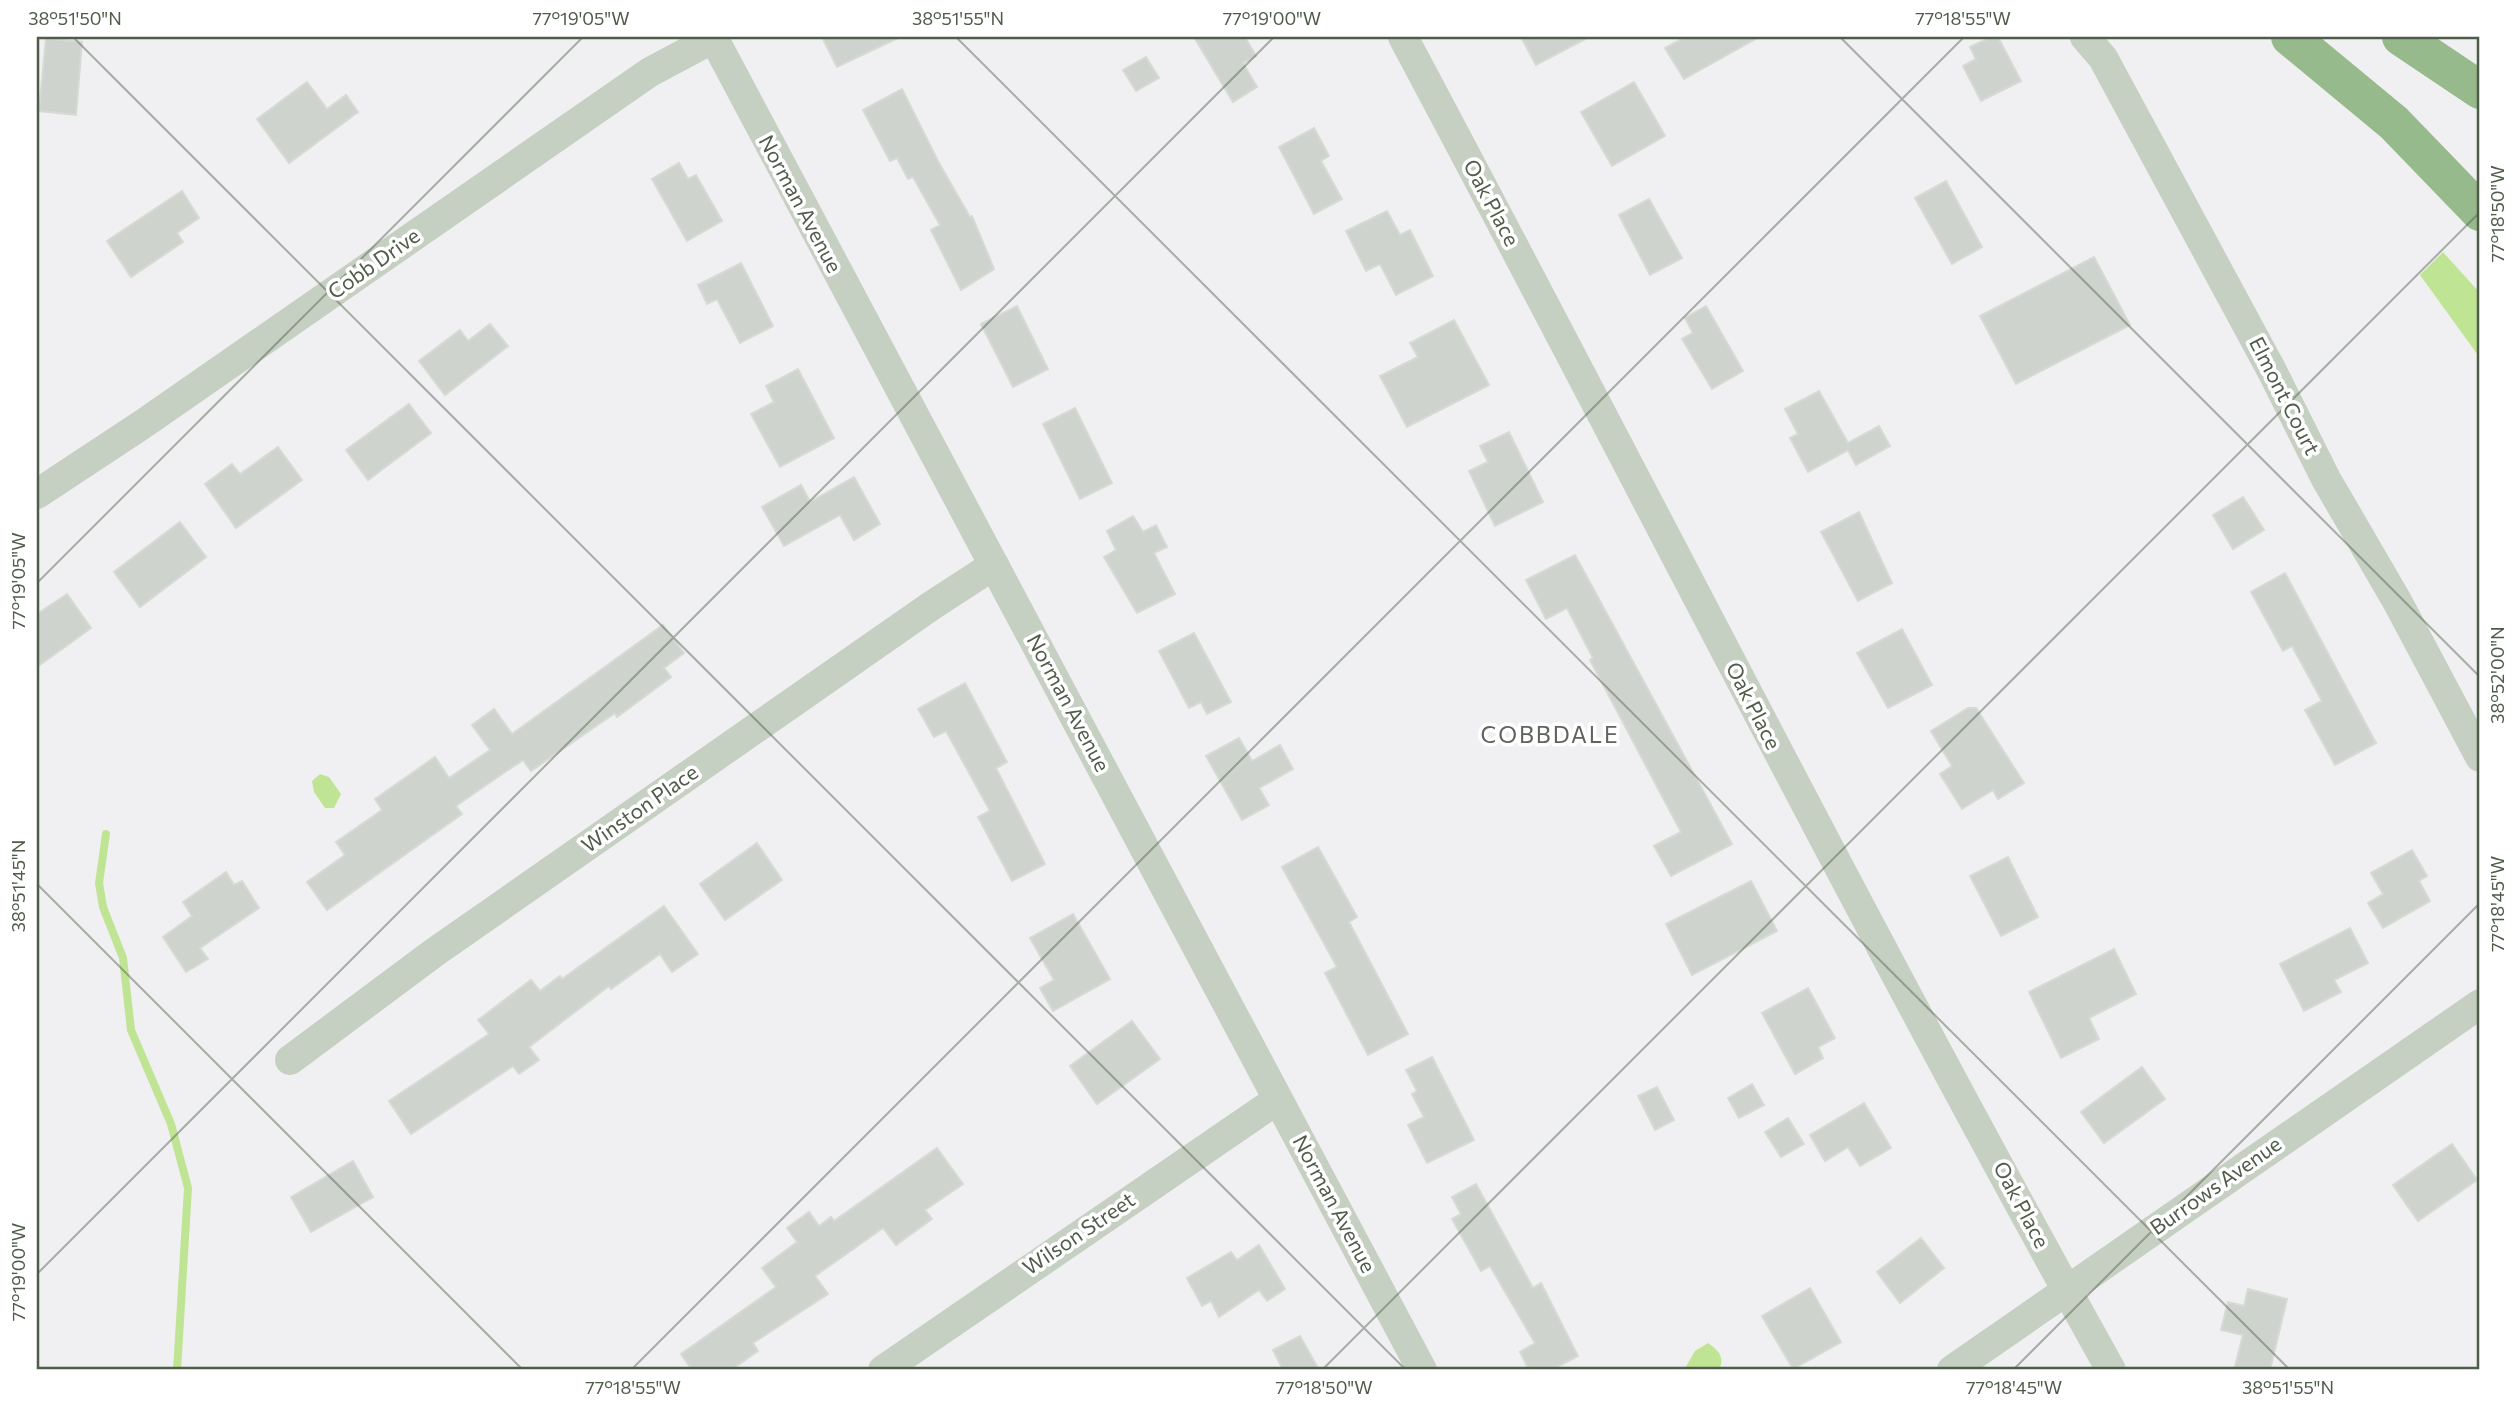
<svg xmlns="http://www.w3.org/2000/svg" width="2517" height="1407" viewBox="0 0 2517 1407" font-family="Commissioner,sans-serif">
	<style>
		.water { fill: #bfe494 }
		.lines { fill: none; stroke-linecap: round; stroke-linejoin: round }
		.stream { stroke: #bfe494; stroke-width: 8 }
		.building { fill: #ced4cd; stroke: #d5dbd4; stroke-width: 2 }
		.minor { stroke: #c6d0c2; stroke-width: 30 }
		.motorway { stroke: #97ba8c; stroke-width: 38 }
		.ticks { fill: none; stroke: #4e5c49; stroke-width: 2; stroke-opacity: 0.45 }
		.labels { text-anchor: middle; stroke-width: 7; stroke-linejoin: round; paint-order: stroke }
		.street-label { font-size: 21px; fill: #4e5c49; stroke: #fff }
		.neighbourhood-label { font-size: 23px; letter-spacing: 2px; fill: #5e645d; stroke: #fff }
		.neatline { fill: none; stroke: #4e5c49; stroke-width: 2.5 }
		.ticks-label { font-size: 18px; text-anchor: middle; fill: #4e5c49 }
	</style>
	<rect width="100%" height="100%" fill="#f0f0f2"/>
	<!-- water -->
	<g class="water">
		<path d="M2443 252 2480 293V358L2420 275Z"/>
		<path d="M320 774 329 777 341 794 334 808H325L314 792 312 781Z"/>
		<path d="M1708 1343C1719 1351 1725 1357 1719 1370H1684L1695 1351Z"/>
	</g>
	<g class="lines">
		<!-- stream -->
		<path class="stream" d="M106 834 99 883 103 907 123 958 131 1030 171 1124 188 1188 177 1370"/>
	</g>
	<!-- building -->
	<g class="building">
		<path d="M822 37H900L837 67Z"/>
		<path d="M1194 37H1245L1256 56 1243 63 1257 87 1233 102Z"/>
		<path d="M1521 37H1589L1536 65Z"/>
		<path d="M1685 37H1759L1684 79 1665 48Z"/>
		<path d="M1991 37H1998L2021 81 1981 101 1963 66 1976 59 1970 47Z"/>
		<path d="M46 38 82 42 76 115 39 111Z"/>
		<path d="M1146 57 1159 78 1136 91 1123 70Z"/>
		<path d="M307 82 327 109 346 95 358 112 289 163 257 119Z"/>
		<path d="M1634 82 1665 136 1612 166 1581 112Z"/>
		<path d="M902 89 939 163 970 217 972 216 994 269 961 290 931 230 940 225 913 177 908 179 897 158 890 161 863 110Z"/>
		<path d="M1314 128 1329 156 1321 161 1342 199 1314 214 1279 147Z"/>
		<path d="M679 163 688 179 696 175 722 221 687 241 652 179Z"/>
		<path d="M1946 181 1982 247 1952 264 1915 198Z"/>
		<path d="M182 191 199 218 177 233 183 242 131 277 107 241Z"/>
		<path d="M1649 199 1682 258 1650 275 1619 215Z"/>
		<path d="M1387 211 1400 235 1410 230 1433 276 1396 295 1380 264 1366 271 1346 231Z"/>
		<path d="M2094 257 2130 325 2016 384 1980 316Z"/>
		<path d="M741 263 773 326 740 343 717 299 707 304 698 285Z"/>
		<path d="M1017 306 1048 369 1013 387 981 324Z"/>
		<path d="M1706 306 1743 371 1712 389 1682 339 1693 333 1685 318Z"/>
		<path d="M1454 320 1489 385 1407 427 1380 376 1418 357 1410 343Z"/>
		<path d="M490 324 508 346 445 395 419 361 460 330 468 341Z"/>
		<path d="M798 369 834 438 780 467 751 414 774 402 766 386Z"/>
		<path d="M1819 391 1848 443 1879 426 1890 446 1856 465 1848 450 1808 472 1790 438 1798 434 1785 409Z"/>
		<path d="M409 404 431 433 368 480 346 450Z"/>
		<path d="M1075 408 1112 483 1080 499 1043 424Z"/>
		<path d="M1509 432 1543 502 1495 526 1469 471 1488 462 1480 446Z"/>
		<path d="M278 447 302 480 236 528 205 484 232 464 240 474Z"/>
		<path d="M854 477 880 524 854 540 840 515 784 546 762 507 801 485 810 502Z"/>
		<path d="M2243 497 2264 530 2233 549 2213 515Z"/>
		<path d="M1859 512 1892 583 1858 601 1821 532Z"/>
		<path d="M1133 516 1143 532 1156 525 1167 547 1154 553 1175 594 1137 613 1104 557 1116 550 1107 531Z"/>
		<path d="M180 522 206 557 140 607 114 572Z"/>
		<path d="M1575 555 1732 844 1671 876 1654 846 1681 832 1590 660 1593 658 1567 608 1546 619 1526 580Z"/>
		<path d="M2285 573 2376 743 2335 765 2305 710 2322 701 2292 646 2283 651 2251 592Z"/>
		<path d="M67 594 91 628 37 667V614Z"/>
		<path d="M663 625 684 653 664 668 671 677 617 717 615 713 531 771 523 760 505 772 456 806 462 814 327 910 307 882 345 855 336 842 382 810 375 799 435 757 449 778 490 750 472 725 494 709 512 734Z"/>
		<path d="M1902 629 1932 685 1888 708 1857 653Z"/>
		<path d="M1194 633 1231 702 1207 714 1201 702 1189 708 1159 651Z"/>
		<path d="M965 683 1007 762 996 768 1045 864 1012 881 978 817 990 811 946 731 934 737 918 709Z"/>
		<path d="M1968 708H1976L2024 783 1998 799 1993 790 1962 809 1940 774 1952 766 1931 731Z"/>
		<path d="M1239 738 1252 761 1280 745 1293 769 1259 788 1269 805 1242 820 1206 756Z"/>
		<path d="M757 843 782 880 725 920 700 884Z"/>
		<path d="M1318 847 1357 917 1349 922 1408 1034 1368 1055 1325 973 1337 967 1282 867Z"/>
		<path d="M2412 850 2427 876 2419 881 2430 901 2383 928 2368 903 2383 894 2371 873Z"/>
		<path d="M2008 857 2038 917 2001 936 1970 876Z"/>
		<path d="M226 872 234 885 242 881 259 908 200 948 208 959 186 972 163 937 192 916 183 902Z"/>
		<path d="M1751 881 1777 931 1692 975 1666 924Z"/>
		<path d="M664 906 698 954 672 972 660 954 611 989 609 986 529 1047 539 1060 519 1074 513 1066 411 1134 389 1101 489 1034 478 1020 531 980 540 991 560 976 562 979Z"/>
		<path d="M1073 914 1110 979 1053 1011 1040 988 1054 980 1030 938Z"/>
		<path d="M2350 928 2368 963 2334 980 2341 992 2304 1011 2280 964Z"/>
		<path d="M2114 949 2136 994 2089 1018 2099 1039 2061 1058 2029 992Z"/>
		<path d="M1808 988 1835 1038 1818 1047 1823 1058 1795 1074 1762 1013Z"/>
		<path d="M1132 1021 1160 1059 1097 1104 1070 1066Z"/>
		<path d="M1432 1057 1474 1140 1427 1163 1408 1125 1424 1117 1412 1094 1417 1091 1406 1070Z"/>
		<path d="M2142 1067 2165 1099 2104 1143 2081 1112Z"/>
		<path d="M1752 1084 1764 1105 1739 1118 1728 1098Z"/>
		<path d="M1657 1087 1674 1120 1655 1130 1638 1096Z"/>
		<path d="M1864 1103 1891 1148 1860 1166 1848 1147 1825 1161 1810 1135Z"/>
		<path d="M1788 1118 1804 1144 1781 1157 1765 1132Z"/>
		<path d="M2452 1144 2477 1180 2418 1221 2393 1185Z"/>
		<path d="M937 1148 963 1184 925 1210 932 1219 896 1245 883 1228 815 1276 828 1294 753 1343 758 1351 731 1370H692L681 1354 776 1287 762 1268 797 1242 787 1228 809 1212 819 1226 831 1217 834 1221Z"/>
		<path d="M353 1161 373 1197 311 1232 291 1197Z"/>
		<path d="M1476 1184 1533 1288 1541 1283 1578 1356 1551 1370H1529L1520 1352 1535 1343 1490 1266 1481 1271 1452 1219 1461 1214 1452 1197Z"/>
		<path d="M1921 1238 1944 1268 1900 1303 1877 1272Z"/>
		<path d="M1259 1245 1285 1289 1267 1301 1259 1290 1219 1317 1211 1301 1202 1306 1187 1278 1231 1252 1237 1260Z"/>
		<path d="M1810 1288 1841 1342 1793 1369 1762 1316Z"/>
		<path d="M2248 1289 2287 1299 2270 1370H2234L2243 1335 2221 1330 2228 1302 2244 1306Z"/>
		<path d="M1300 1336 1319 1370H1283L1273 1350Z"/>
	</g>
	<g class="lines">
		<!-- minor -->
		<g class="minor">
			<path d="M713 37 1422 1370"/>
			<path d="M1403 37C1640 481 1866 931 2111 1370"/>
			<path d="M2085 37 2103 58 2272 371 2326 479 2397 601 2480 757"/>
			<path d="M37 494 143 424 650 72 714 38"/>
			<path d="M290 1060 435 952 931 606 994 565"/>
			<path d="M883 1370 1277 1100"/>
			<path d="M1952 1370 2480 1004"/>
		</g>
		<!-- motorway -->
		<g class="motorway">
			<path d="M2290 37 2394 123 2480 212"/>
			<path d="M2401 37 2480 90"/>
		</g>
	</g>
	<!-- ticks -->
	<path class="ticks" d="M73 37 1406 1370M956 37 2290 1370M1840 37 2480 677M37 583 583 37M37 884 523 1370M37 1274 1274 37M631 1370 1964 37M1322 1370 2480 212M2013 1370 2480 903"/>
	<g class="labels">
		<!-- street labels -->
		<g class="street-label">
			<text transform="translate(1491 203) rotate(62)" y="7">Oak Place</text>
			<text transform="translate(800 204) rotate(62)" y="7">Norman Avenue</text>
			<text transform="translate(374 264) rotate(-35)" y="7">Cobb Drive</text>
			<text transform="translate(2284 396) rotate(63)" y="7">Elmont Court</text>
			<text transform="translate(1068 703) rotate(62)" y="7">Norman Avenue</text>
			<text transform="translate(1753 706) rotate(63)" y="7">Oak Place</text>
			<text transform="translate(640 809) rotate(-35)" y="7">Winston Place</text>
			<text transform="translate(2216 1186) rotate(-35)" y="7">Burrows Avenue</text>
			<text transform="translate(1334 1204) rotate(62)" y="7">Norman Avenue</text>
			<text transform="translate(2021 1205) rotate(62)" y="7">Oak Place</text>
			<text transform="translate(1079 1234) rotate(-34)" y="7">Wilson Street</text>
		</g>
		<!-- neighbourhood labels -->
		<g class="neighbourhood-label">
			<text x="1550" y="743">COBBDALE</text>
		</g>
	</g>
	<!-- border -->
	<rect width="2517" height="1407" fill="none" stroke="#ffffff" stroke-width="77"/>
	<rect x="38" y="38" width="2440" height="1330" class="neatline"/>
	<g class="ticks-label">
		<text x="75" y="25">38°51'50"N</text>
		<text x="581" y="25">77°19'05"W</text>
		<text x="958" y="25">38°51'55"N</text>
		<text x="1272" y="25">77°19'00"W</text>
		<text x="1963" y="25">77°18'55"W</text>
		<text transform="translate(2498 214) rotate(-90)" y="6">77°18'50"W</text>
		<text transform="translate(19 581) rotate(-90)" y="6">77°19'05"W</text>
		<text transform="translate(2498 675) rotate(-90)" y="6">38°52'00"N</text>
		<text transform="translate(19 886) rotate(-90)" y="6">38°51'45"N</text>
		<text transform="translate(2498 904) rotate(-90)" y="6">77°18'45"W</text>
		<text transform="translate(19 1272) rotate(-90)" y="6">77°19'00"W</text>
		<text x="633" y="1394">77°18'55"W</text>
		<text x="1324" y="1394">77°18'50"W</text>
		<text x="2014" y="1394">77°18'45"W</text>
		<text x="2288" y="1394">38°51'55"N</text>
	</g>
</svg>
